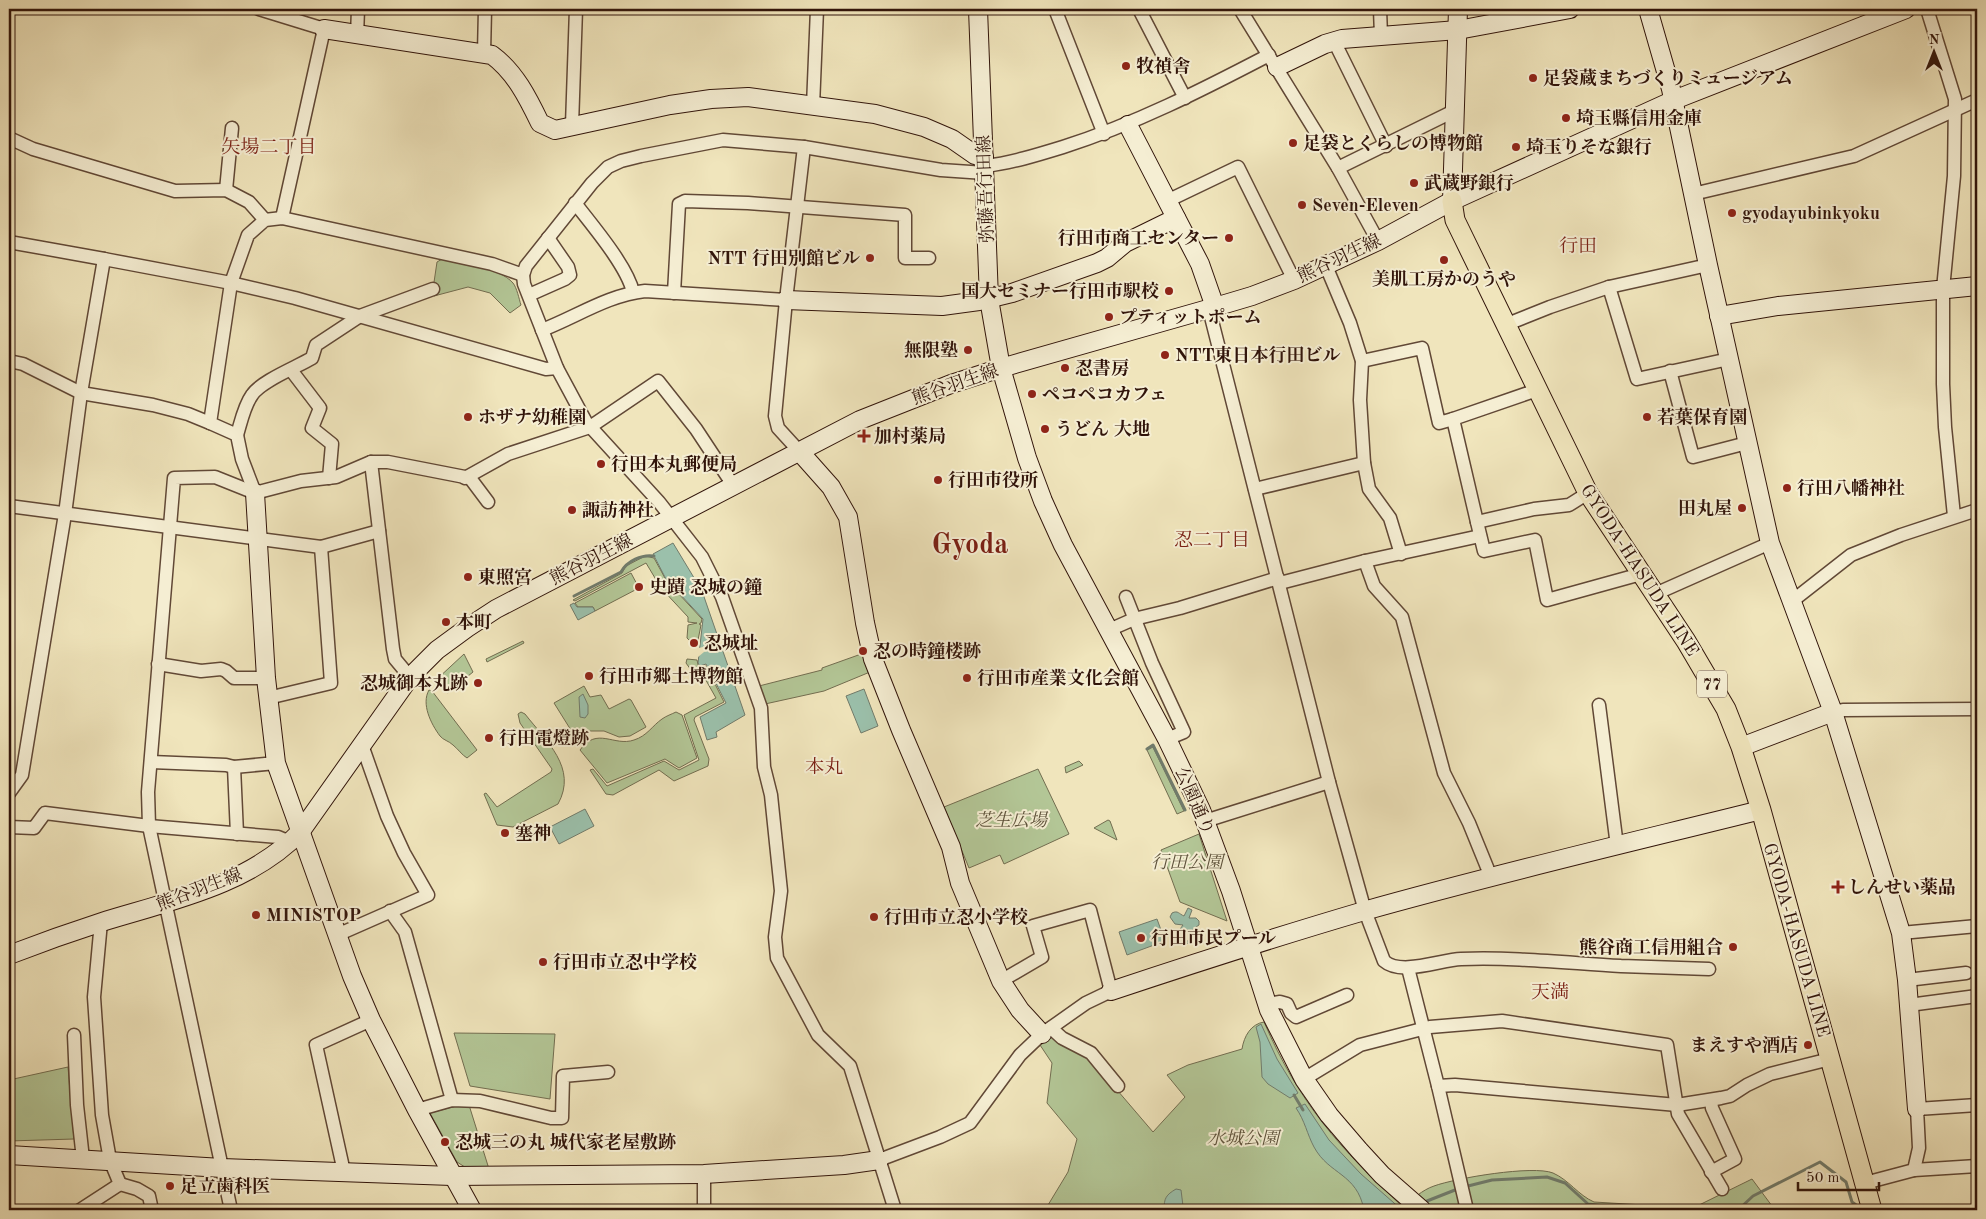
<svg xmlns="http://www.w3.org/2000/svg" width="1986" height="1219" viewBox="0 0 1986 1219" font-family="'Old Standard TT','Noto Serif JP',serif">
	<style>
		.green { fill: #b3c696; stroke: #726d50 }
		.water { fill: #9bc0ab; stroke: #717b6b; fill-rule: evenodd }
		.pier { fill: #f0e5bc }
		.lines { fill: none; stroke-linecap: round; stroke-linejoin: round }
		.stream { stroke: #717b6b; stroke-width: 3 }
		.street-casing { stroke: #614836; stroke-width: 15 }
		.secondary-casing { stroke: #31140a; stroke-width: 20 }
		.primary-casing { stroke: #31140a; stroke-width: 21 }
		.street { stroke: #f5eed3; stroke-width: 12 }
		.secondary { stroke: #f5eed3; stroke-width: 18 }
		.primary { stroke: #f0e5bc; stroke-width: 19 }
		.poi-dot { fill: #8f2418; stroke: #f5eed3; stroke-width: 2 }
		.labels { text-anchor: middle; stroke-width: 4; stroke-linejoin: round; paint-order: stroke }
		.shield { fill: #f5eed3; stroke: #6c5546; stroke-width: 1 }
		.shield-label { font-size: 16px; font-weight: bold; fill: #31140a }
		.poi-label { font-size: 18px; font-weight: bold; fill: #31140a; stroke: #f5eed3; text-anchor: start }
		.street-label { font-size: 18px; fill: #31140a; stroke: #f5eed3 }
		.park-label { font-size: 18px; font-style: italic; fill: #5e523b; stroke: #f5eed3 }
		.neighbourhood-label { font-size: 19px; fill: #7a1f14; stroke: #f5eed3 }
		.town-label { font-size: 28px; font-weight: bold; fill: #7a1f14; stroke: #f5eed3 }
	</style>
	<rect width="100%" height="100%" fill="#f0e5bc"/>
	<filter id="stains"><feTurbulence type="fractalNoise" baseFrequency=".004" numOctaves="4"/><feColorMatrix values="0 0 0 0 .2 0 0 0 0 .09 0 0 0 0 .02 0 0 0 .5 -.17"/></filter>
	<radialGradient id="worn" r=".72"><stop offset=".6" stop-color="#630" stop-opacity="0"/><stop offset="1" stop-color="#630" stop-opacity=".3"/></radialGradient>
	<!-- green -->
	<g class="green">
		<path d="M442 259C461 264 499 267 513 283 517 288 519 299 521 305L510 313 490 293 468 287 434 296 433 289 437 262Z"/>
		<path d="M645 556 654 558 666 580 702 619 701 623 699 624 701 625 698 640H689L687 638 688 625 697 623 688 622V617L661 588 646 563 575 601 573 600 622 573 626 566Z"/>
		<path d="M631 573 639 588 595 611 593 607H578L575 603Z"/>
		<path d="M523 641 524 643 487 662 486 659Z"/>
		<path d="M864 653 870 672 824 691 765 704 759 686 822 670V668Z"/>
		<path d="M464 654 473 672 447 693 436 680Z"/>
		<path d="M687 659 697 660 699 669 706 666 724 702 695 717 694 720 709 759 708 766 674 781 659 770 613 795 606 794 590 770 593 769 607 786 664 761 679 770 699 760 684 715 716 698 703 675 695 678 692 674 695 671 691 670 686 663Z"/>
		<path d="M584 686 590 697 601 695 609 709 629 699 631 700 646 727 630 736 619 737 604 731H590L577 736 574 735 554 703Z"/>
		<path d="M429 690 432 691 477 750 467 758C462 755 458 749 453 745 449 741 443 740 440 736 431 724 421 704 429 690Z"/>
		<path d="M521 712 525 714C546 741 578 768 558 804L513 827 497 825 484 794 486 793 497 807 551 772 552 769 520 723 518 714Z"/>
		<path d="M676 712 682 715 697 758 679 768 665 759 607 783 580 750C597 726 614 747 634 740 647 736 652 726 662 719 666 716 672 714 676 712Z"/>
		<path d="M1153 747 1184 811 1177 814 1147 750Z"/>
		<path d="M1079 761 1083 765 1066 773 1065 767Z"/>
		<path d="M1038 769 1069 834 1004 864 1000 855 969 868 944 807Z"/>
		<path d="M1108 820 1110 821 1117 840 1094 828Z"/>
		<path d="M1199 834 1227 921 1180 902 1161 850Z"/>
		<path d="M1264 1022C1299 1103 1339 1148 1403 1207 1413 1199 1422 1190 1434 1186 1456 1178 1533 1165 1553 1173 1569 1180 1578 1195 1594 1202L1693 1208 1752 1179 1775 1210H1045L1068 1172 1077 1139 1047 1103 1052 1063 1040 1045 1050 1036 1088 1056 1153 1132 1185 1097 1167 1075 1188 1065 1242 1049C1244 1036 1251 1024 1264 1022Z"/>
		<path d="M454 1033 555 1034 550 1099 470 1086Z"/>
		<path d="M68 1067 74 1139 9 1141V1080Z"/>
		<path d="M469 1105 489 1169H468L457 1162 430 1113 456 1106Z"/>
	</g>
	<!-- water -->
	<g class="water">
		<path d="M673 543 702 591 745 715 716 732 717 737 707 740 700 717 726 703 706 664 700 666 698 663 703 619 666 579 653 554Z"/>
		<path d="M574 603 577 607H593L595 611 578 620 570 605Z"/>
		<path d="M864 689 878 726 861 733 846 696Z"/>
		<path d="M583 694 588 705V714L585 718 580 717 579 697Z"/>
		<path d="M585 809 594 826 559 844 550 827Z"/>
		<path d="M1188 908 1192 910 1189 918H1196L1199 921V925L1193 929 1192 941 1184 945C1172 939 1178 932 1183 925L1175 924 1170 917 1172 913C1178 910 1179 914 1184 916ZM1185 930H1188L1191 935 1188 941H1182L1179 936 1182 931Z"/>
		<path d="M1157 919 1165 941 1127 955 1119 932Z"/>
		<path d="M1261 1024 1277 1059 1298 1093 1290 1098 1268 1084 1262 1077 1260 1042 1256 1027Z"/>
		<path d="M1305 1104 1329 1140 1361 1174 1402 1210H1364C1357 1173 1329 1175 1314 1147 1307 1134 1305 1121 1296 1108Z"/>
		<path d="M1176 1189 1181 1190 1183 1206 1190 1210H1164C1164 1198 1166 1195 1176 1189Z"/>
	</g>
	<!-- pier -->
	<path class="pier" d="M721 639 724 648 704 652 698 657 697 647 699 648 717 643Z"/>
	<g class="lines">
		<!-- stream -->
		<g class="stream">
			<path d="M574 596 621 572C627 561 642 554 654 556"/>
			<path d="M1147 749 1153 745 1185 810"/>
			<path d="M1294 1095 1303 1110"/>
			<path d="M1468 1186 1492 1180 1547 1177 1565 1183 1588 1204 1639 1210"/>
			<path d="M1427 1201 1455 1190"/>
			<path d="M1738 1210 1753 1196 1820 1162 1846 1182 1852 1202 1863 1210"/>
		</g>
		<!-- street casing -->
		<g class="street-casing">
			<g id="street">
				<path d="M259 9 324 29 282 218"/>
				<path d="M1055 9 1104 134"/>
				<path d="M1139 9 1185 98"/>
				<path d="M1240 9 1338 168 1378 241"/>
				<path d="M1380 9 1381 36"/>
				<path d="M1927 9 1955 99 1954 176 1943 289V384L1945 427 1954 516"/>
				<path d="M357 36 358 9"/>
				<path d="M1334 41 1386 146"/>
				<path d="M484 53 485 9"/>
				<path d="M813 106 817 9"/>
				<path d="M572 125 576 9"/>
				<path d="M9 138 33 149 175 191 226 190 249 202 265 220"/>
				<path d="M985 166C1011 163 1037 155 1063 147 1135 124 1202 90 1269 55"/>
				<path d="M1338 168 1454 111"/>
				<path d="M226 190 232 128"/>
				<path d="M1693 194 1854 156 1977 100"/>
				<path d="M1167 201 1238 167 1294 280"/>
				<path d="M575 203C592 225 627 266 633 292"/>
				<path d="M9 242 104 259"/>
				<path d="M1326 266 1350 323 1362 361 1360 400 1364 463 1369 489 1390 518 1401 554"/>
				<path d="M1609 287 1637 379 1729 359"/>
				<path d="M674 293 679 204 685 201 748 203 905 215V258H929"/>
				<path d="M529 295 565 279 570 275 568 267 548 238"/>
				<path d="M1209 309 1329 782 1365 911 1384 961C1401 976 1440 960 1461 959 1515 957 1568 963 1621 966 1650 967 1680 968 1709 969"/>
				<path d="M1505 325 1550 307 1609 287 1708 265"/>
				<path d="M542 330C576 317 608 295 645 291L786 300"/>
				<path d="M9 361 23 364 81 393 153 405 188 414 210 423"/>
				<path d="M1362 361 1422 348 1439 423 1453 419"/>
				<path d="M291 370 320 408 312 428 332 444 329 478"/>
				<path d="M1670 371 1693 457 1747 443"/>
				<path d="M1537 390 1453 419 1477 522 1534 509 1569 505 1588 493"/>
				<path d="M237 435C241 422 244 406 252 395 261 381 297 367 312 358L316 345 360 316 433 289"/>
				<path d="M799 451 778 428 775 416 786 300 804 147"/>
				<path d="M371 462 393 649 395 659 410 677"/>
				<path d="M465 478 508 454 590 427 658 381 696 429 733 485"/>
				<path d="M1255 489 1364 463"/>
				<path d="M488 502 470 478 388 462H371L336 477 301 481 255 493 242 459 237 435 210 423 231 283 248 235 265 220 282 218 492 264 523 275"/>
				<path d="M9 506 321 547 379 531"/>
				<path d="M1477 522 1484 551 1535 540 1547 600 1641 574"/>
				<path d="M1365 561 1374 586 1402 617 1444 773 1469 823 1491 877"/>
				<path d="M1280 583 1365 561 1480 536"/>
				<path d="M1655 594 1770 543"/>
				<path d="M1126 597 1152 663 1184 732 1167 739"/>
				<path d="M1791 602 1851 555 1901 535 1977 510"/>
				<path d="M1109 630 1134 619 1180 608 1278 578"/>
				<path d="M158 664 201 671 221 669 226 671 234 678H266"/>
				<path d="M268 698 331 683 321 547"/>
				<path d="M1599 705 1617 846"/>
				<path d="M1833 712 1844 710 1977 709"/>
				<path d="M151 762 226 765 234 767 276 763"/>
				<path d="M234 767 237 834"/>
				<path d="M9 793 22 775 65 514 81 393 104 259 231 283 295 298 546 369 557 368"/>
				<path d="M1205 821 1329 782"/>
				<path d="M9 827 34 828 45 813 149 826 278 837 290 842"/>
				<path d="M390 911 405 932 452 1100"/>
				<path d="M1901 933 1977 926"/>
				<path d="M337 935 428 895 404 853 387 816 362 745"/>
				<path d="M1408 968 1438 1086 1467 1210"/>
				<path d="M1907 980 1966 973"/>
				<path d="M1267 1004 1280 1002 1287 1004 1291 1013 1296 1017 1347 995"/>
				<path d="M1909 1005 1977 996"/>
				<path d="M1051 1028 1062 1038 1091 1053 1118 1086"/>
				<path d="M74 1035 77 1105 83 1159"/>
				<path d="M1304 1079 1360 1045 1430 1027 1502 1021 1667 1045 1678 1114 1722 1189"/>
				<path d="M1438 1086 1455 1085 1677 1105 1721 1098 1730 1096 1747 1085 1770 1074 1830 1059"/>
				<path d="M1711 1101 1712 1108 1735 1159 1711 1172"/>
				<path d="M417 1110 452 1100 480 1101 551 1118H562L563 1076 608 1072"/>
				<path d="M879 1160 940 1137 970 1123 1020 1055 1042 1034 1086 1003 1111 991 1090 910 1033 926 1042 957 1001 981"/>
				<path d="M1914 1170 1977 1166"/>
				<path d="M344 1172 316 1045 371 1020"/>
				<path d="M1865 1183 1914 1170 1919 1148 1917 1109 1977 1105"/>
				<path d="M120 1184 137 1189 149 1196 152 1210"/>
				<path d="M80 1210 120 1184 110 1160 102 1115 94 997 101 922"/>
				<path d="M231 1210 149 826 148 792 174 478 215 477 255 493"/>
				<path d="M704 1210V1174"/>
				<path d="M895 1210 850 1066 818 1035 777 958 775 937 781 891 771 795 764 767 761 708 722 597 702 557 659 502 586 422 557 368 524 284 523 275 526 266 592 183 608 167 621 161 641 156 723 140 804 147 941 170 985 173"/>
			</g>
		</g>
		<!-- secondary casing -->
		<g class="secondary-casing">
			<g id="secondary">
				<path d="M978 9 989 299 1001 368 1027 458 1043 501 1063 545 1167 739 1201 810 1231 891 1269 1010 1304 1079 1329 1115 1359 1150 1382 1175 1422 1210"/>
				<path d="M1648 9 1671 89 1708 265 1770 543 1833 712 1901 933 1907 980 1917 1109"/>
				<path d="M324 29 492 55C515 72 528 98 540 123L555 130 670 105 711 99 748 97 875 114 924 127 952 139 975 155 984 157"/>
				<path d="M1277 67 1325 44 1342 39 1458 30 1570 9"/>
				<path d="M1128 125 1200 264 1215 307"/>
				<path d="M1452 201 1458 9"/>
				<path d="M786 300 942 306 979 301 1012 293 1097 263 1107 258 1125 243 1176 218"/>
				<path d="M1719 316 1778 306 1977 286"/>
				<path d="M799 451 831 487 848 517 865 623 873 659 901 730 951 847 960 883 1001 981 1020 1010 1042 1034"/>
				<path d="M255 493 266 678 276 763 352 976 371 1020 417 1110 472 1210"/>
				<path d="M1741 747 1833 712"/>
				<path d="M9 955C40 943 71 932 102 922 170 901 250 885 301 831L410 677 437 650 467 628 496 609 860 420 951 384 1001 368 1215 307 1252 296 1294 280 1378 241 1452 201 1674 100 1906 9"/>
				<path d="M1111 991C1195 963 1279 936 1364 911 1495 874 1628 843 1761 810"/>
				<path d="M9 1155 222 1168 452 1176 704 1174 844 1165 879 1160"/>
			</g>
		</g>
		<!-- primary casing -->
		<g class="primary-casing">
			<path id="primary" d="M1452 201 1455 220 1588 493 1686 641 1726 709 1741 747 1761 810 1872 1210"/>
		</g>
		<!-- street -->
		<use href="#street" class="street"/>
		<!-- secondary -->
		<use href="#secondary" class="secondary"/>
		<!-- primary -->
		<use href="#primary" class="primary"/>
	</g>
	<!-- markers -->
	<g class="poi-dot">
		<circle cx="1126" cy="66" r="5"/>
		<circle cx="1533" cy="78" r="5"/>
		<circle cx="1566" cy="118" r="5"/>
		<circle cx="1293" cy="143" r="5"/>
		<circle cx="1516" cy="147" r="5"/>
		<circle cx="1414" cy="183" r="5"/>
		<circle cx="1302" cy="205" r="5"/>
		<circle cx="1732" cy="213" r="5"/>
		<circle cx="1229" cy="238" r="5"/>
		<circle cx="870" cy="258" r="5"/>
		<circle cx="1444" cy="260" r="5"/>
		<circle cx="1169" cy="291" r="5"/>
		<circle cx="1109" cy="317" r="5"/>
		<circle cx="968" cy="350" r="5"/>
		<circle cx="1165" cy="355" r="5"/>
		<circle cx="1065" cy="368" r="5"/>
		<circle cx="1032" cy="394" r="5"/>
		<circle cx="468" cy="417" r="5"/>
		<circle cx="1647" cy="417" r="5"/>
		<circle cx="1045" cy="429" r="5"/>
		<path d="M861.5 428.5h5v5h5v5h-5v5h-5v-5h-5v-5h5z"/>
		<circle cx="601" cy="464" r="5"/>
		<circle cx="938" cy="480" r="5"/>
		<circle cx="1787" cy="488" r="5"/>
		<circle cx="1742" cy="508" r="5"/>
		<circle cx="572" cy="510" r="5"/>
		<circle cx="468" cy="577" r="5"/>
		<circle cx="639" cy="587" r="5"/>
		<circle cx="446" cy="622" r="5"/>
		<circle cx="694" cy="643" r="5"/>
		<circle cx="863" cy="651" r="5"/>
		<circle cx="589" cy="676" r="5"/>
		<circle cx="967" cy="678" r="5"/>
		<circle cx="478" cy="683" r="5"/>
		<circle cx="489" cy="738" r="5"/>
		<circle cx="505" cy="833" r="5"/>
		<path d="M1835.5 879.5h5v5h5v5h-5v5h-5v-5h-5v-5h5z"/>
		<circle cx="256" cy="915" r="5"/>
		<circle cx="874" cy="917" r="5"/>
		<circle cx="1141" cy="938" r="5"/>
		<circle cx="1733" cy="947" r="5"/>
		<circle cx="543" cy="962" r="5"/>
		<circle cx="1808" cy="1045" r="5"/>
		<circle cx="445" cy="1142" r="5"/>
		<circle cx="170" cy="1186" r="5"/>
	</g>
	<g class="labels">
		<!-- shield labels -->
		<rect class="shield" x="1697" y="670.5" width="30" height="27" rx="4"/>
		<g class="shield-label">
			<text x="1712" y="690">77</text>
		</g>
		<!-- poi labels -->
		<g class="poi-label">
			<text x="1136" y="72">牧禎舎</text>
			<text x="1543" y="84">足袋蔵まちづくりミュージアム</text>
			<text x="1576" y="124">埼玉縣信用金庫</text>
			<text x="1303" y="149">足袋とくらしの博物館</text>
			<text x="1526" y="153">埼玉りそな銀行</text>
			<text x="1424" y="189">武蔵野銀行</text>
			<text x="1312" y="211">Seven-Eleven</text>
			<text x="1742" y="219">gyodayubinkyoku</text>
			<text x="1219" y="244" text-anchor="end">行田市商工センター</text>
			<text x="860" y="264" text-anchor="end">NTT 行田別館ビル</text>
			<text x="1444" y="285" text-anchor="middle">美肌工房かのうや</text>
			<text x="1159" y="297" text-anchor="end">国大セミナー行田市駅校</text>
			<text x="1119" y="323">プティットポーム</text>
			<text x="958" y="356" text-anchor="end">無限塾</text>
			<text x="1175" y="361">NTT東日本行田ビル</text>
			<text x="1075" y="374">忍書房</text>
			<text x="1042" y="400">ペコペコカフェ</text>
			<text x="478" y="423">ホザナ幼稚園</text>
			<text x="1657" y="423">若葉保育園</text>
			<text x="1055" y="435">うどん 大地</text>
			<text x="874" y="442">加村薬局</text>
			<text x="611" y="470">行田本丸郵便局</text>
			<text x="948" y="486">行田市役所</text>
			<text x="1797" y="494">行田八幡神社</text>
			<text x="1732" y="514" text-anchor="end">田丸屋</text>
			<text x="582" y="516">諏訪神社</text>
			<text x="478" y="583">東照宮</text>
			<text x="649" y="593">史蹟 忍城の鐘</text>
			<text x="456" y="628">本町</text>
			<text x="704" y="649">忍城址</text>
			<text x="873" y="657">忍の時鐘楼跡</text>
			<text x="599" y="682">行田市郷土博物館</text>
			<text x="977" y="684">行田市産業文化会館</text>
			<text x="468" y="689" text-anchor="end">忍城御本丸跡</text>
			<text x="499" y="744">行田電燈跡</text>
			<text x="515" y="839">塞神</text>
			<text x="1848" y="893">しんせい薬品</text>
			<text x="266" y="921">MINISTOP</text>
			<text x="884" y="923">行田市立忍小学校</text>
			<text x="1151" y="944">行田市民プール</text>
			<text x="1723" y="953" text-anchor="end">熊谷商工信用組合</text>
			<text x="553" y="968">行田市立忍中学校</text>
			<text x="1798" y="1051" text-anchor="end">まえすや酒店</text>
			<text x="455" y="1148">忍城三の丸 城代家老屋敷跡</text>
			<text x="180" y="1192">足立歯科医</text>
		</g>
		<!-- street labels -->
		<g class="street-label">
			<text transform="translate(985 189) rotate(-92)" y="6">弥藤吾行田線</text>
			<text transform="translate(1339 258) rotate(-25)" y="6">熊谷羽生線</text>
			<text transform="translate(955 384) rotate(-19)" y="6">熊谷羽生線</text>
			<text transform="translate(591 559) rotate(-27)" y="6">熊谷羽生線</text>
			<text transform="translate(1640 570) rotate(57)" y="6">GYODA-HASUDA LINE</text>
			<text transform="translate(1195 801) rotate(66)" y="6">公園通り</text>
			<text transform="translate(199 889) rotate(-21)" y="6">熊谷羽生線</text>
			<text transform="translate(1797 940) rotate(74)" y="6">GYODA-HASUDA LINE</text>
		</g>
		<!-- park labels -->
		<g class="park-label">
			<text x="1011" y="826">芝生広場</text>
			<text x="1187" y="868">行田公園</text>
			<text x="1243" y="1144">水城公園</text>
		</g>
		<!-- neighbourhood labels -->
		<g class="neighbourhood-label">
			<text x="269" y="153">矢場二丁目</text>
			<text x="1578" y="252">行田</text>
			<text x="1212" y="546">忍二丁目</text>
			<text x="824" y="773">本丸</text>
			<text x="1550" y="998">天満</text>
		</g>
		<!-- town labels -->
		<g class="town-label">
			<text x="970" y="553">Gyoda</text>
		</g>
	</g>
	<!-- margin -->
	<rect width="1986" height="1219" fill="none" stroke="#f0e5bc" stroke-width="30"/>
	<rect x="10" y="10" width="1966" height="1199" fill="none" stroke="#31140a" stroke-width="2.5"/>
	<rect x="15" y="15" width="1956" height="1189" fill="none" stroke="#31140a"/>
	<!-- north arrow -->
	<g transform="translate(1934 52)" stroke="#f5eed3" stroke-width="4" paint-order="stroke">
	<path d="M0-4L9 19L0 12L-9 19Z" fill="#31140a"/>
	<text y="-8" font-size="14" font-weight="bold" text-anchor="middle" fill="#31140a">N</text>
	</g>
	<!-- scale -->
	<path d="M1798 1182v8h81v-8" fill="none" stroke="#31140a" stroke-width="2.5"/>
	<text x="1806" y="1182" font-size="15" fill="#31140a" stroke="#f5eed3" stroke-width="4" paint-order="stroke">50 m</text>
	<rect width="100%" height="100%" filter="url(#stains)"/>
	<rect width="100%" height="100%" fill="url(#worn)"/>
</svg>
